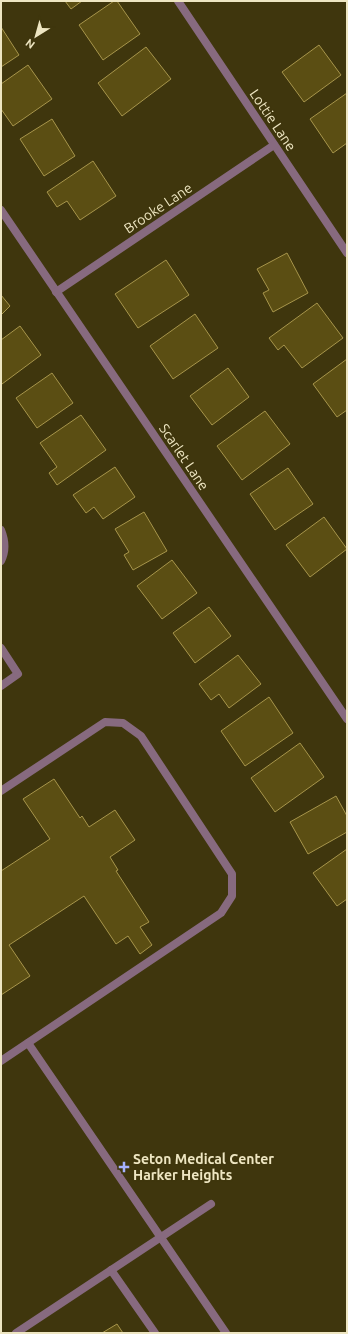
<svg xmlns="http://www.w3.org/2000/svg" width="348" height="1334" viewBox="0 0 348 1334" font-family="Ubuntu,sans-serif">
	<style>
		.building { fill: #5b4e13; stroke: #a7954b }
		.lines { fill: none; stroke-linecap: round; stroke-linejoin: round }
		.service { stroke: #876a7f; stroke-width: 8 }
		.minor { stroke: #876a7f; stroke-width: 8 }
		.poi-dot { fill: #a5b1fc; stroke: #3f360d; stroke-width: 1.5 }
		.labels { text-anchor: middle; stroke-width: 3; stroke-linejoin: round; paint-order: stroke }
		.street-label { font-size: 14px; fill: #eee6c2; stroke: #3f360d }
		.poi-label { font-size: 14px; font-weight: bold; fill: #eee6c2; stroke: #3f360d; text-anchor: start }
	</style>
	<rect width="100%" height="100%" fill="#3f360d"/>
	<!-- building -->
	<g class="building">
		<path d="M65 1H82L71 9Z"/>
		<path d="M114 1H117L140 34 103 60 79 25Z"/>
		<path d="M1 27 19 55 1 67Z"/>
		<path d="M319 45 341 75 304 102 282 72Z"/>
		<path d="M146 47 171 79 122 116 98 83Z"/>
		<path d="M28 65 52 99 13 126 1 109V84Z"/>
		<path d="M347 93V143L333 153 310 119Z"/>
		<path d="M52 119 75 156 44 176 20 139Z"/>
		<path d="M93 161 116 196 80 220 67 201 57 207 47 192Z"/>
		<path d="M287 253 308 293 273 312 263 293 269 290 257 269Z"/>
		<path d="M166 260 189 295 138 328 115 294Z"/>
		<path d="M1 295 10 306 1 315Z"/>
		<path d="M317 303 343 338 302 368 284 345 278 350 269 338Z"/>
		<path d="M195 314 218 348 173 379 150 346Z"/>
		<path d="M20 326 41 355 2 384 1 382V340Z"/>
		<path d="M347 359V410L337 417 313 384Z"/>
		<path d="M228 368 249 397 212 425 190 396Z"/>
		<path d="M52 373 73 403 37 428 16 398Z"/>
		<path d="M265 411 290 444 242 480 217 446Z"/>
		<path d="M81 415 106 450 57 485 49 473 57 467 40 443Z"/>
		<path d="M115 467 135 497 103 519 94 507 86 513 73 495Z"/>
		<path d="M288 468 313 504 275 530 250 494Z"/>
		<path d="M144 512 167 551 133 570 124 555 129 552 115 529Z"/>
		<path d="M324 517 347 549 310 577 286 545Z"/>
		<path d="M172 560 197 593 162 619 137 586Z"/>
		<path d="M209 607 231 636 195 663 173 633Z"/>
		<path d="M238 655 261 684 229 708 219 694 211 700 199 684Z"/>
		<path d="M269 697 293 733 245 766 221 731Z"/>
		<path d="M300 743 324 777 275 812 251 778Z"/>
		<path d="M54 779 80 818 82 816 89 827 115 810 135 840 110 857 118 870 116 871 149 922 140 927 152 945 140 954 128 936 116 944 84 896 9 945 30 976 1 995V871L50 839 23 799Z"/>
		<path d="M336 796 347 816V832L308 854 290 822Z"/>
		<path d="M347 849V899L337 906 313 873Z"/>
		<path d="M117 1324 123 1333H102Z"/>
	</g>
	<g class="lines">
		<!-- service -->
		<g class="service">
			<path d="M1 530C5 540 6 551 1 561"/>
			<path d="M1 648 18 674 1 686"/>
			<path d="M1 791 105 722 123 723 141 736 232 874V896L221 913 1 1061"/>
			<path d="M28 1043 226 1333"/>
			<path d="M111 1270 155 1333"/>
			<path d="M16 1333 211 1204"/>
		</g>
		<!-- minor -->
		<g class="minor">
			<path d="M178 1 347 253"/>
			<path d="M1 210 347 719"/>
			<path d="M56 292 274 145"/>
		</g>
	</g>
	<!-- markers -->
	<path class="poi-dot" d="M122 1161h4v4h4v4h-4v4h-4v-4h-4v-4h4z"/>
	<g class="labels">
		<!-- street labels -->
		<g class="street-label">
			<text transform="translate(273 120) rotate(56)" y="5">Lottie Lane</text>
			<text transform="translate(158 208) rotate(-34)" y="5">Brooke Lane</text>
			<text transform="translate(184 457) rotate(56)" y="5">Scarlet Lane</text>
		</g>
		<!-- poi labels -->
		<g class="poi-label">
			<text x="133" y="1164">Seton Medical Center<tspan x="133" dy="16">Harker Heights</tspan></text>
		</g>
	</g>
	<!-- border -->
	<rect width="348" height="1334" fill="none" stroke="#eee6c2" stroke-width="4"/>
	<!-- north arrow -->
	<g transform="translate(36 36) rotate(217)" stroke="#3f360d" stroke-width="3" paint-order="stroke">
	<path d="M0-3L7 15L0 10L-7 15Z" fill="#eee6c2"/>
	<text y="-6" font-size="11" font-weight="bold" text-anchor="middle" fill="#eee6c2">N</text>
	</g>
</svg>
